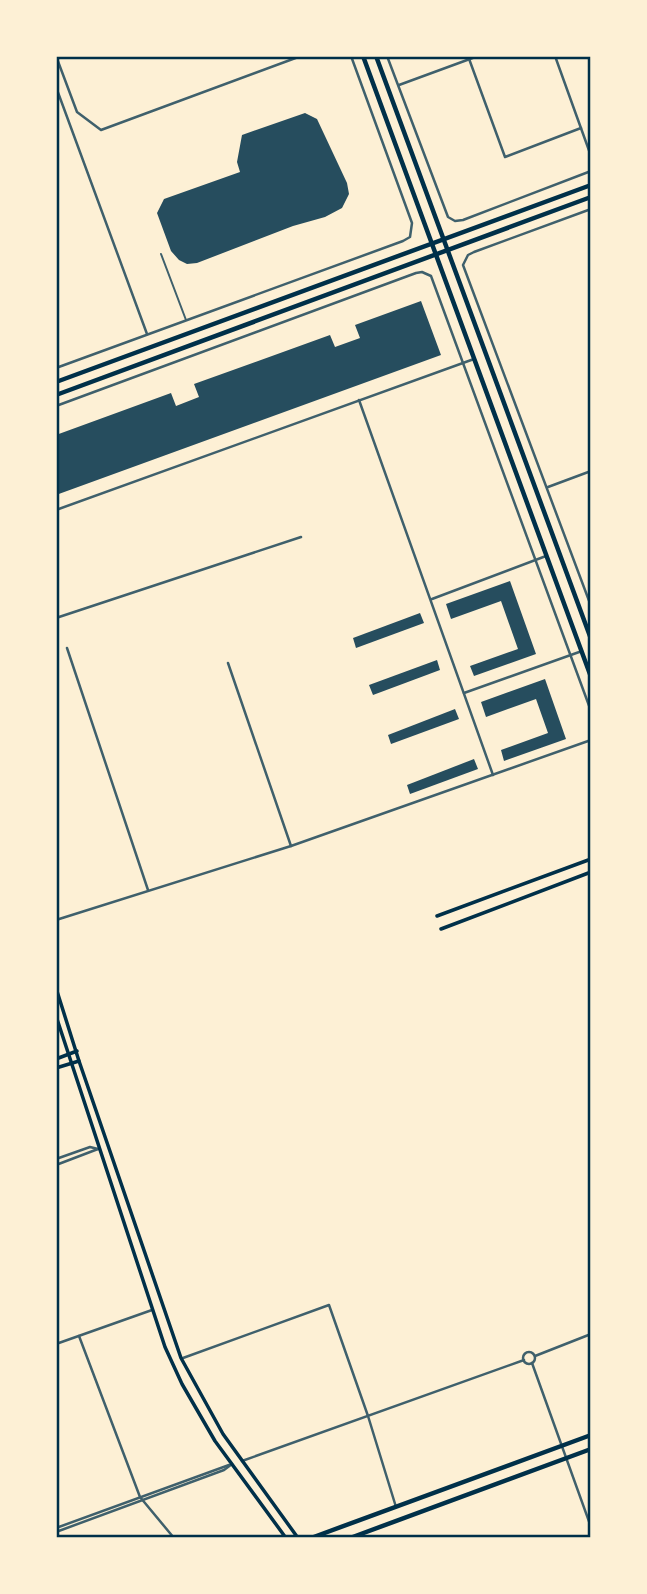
<svg xmlns="http://www.w3.org/2000/svg" width="647" height="1594" viewBox="0 0 647 1594" font-family="Manrope,sans-serif">
	<style>
		.building { fill: #264d5e }
		.lines { fill: none; stroke-linecap: round; stroke-linejoin: round }
		.pedestrian { stroke: #3f606c; stroke-width: 2 }
		.minor { stroke: #3f606c; stroke-width: 2.5 }
		.secondary { stroke: #003049; stroke-width: 3.5 }
		.primary { stroke: #003049; stroke-width: 4.5 }
		.neatline { fill: none; stroke: #003049; stroke-width: 2.5 }
	</style>
	<rect width="100%" height="100%" fill="#fdf0d5"/>
	<!-- building -->
	<g class="building">
		<path d="M305 113 317 119 347 183 349 194 342 208 325 217 293 226 197 263 187 264 179 260 171 251 157 213 164 199 240 172 237 162 242 135Z"/>
		<path d="M421 301 441 355 56 495V435L171 393 176 406 199 397 194 384 330 335 335 347 360 338 355 325Z"/>
		<path d="M510 581 536 654 474 676 470 666 518 649 501 601 451 619 446 604Z"/>
		<path d="M420 613 424 623 356 648 353 638Z"/>
		<path d="M437 660 440 670 373 695 369 685Z"/>
		<path d="M545 679 566 739 504 761 501 750 548 733 536 699 486 717 481 702Z"/>
		<path d="M455 709 459 719 391 744 388 735Z"/>
		<path d="M474 759 478 769 410 794 407 785Z"/>
	</g>
	<g class="lines">
		<!-- pedestrian -->
		<path class="pedestrian" d="M161 254 186 320"/>
		<!-- minor -->
		<g class="minor">
			<path d="M56 56 77 112 101 130 301 56"/>
			<path d="M387 56 448 217 455 221 463 220 591 171"/>
			<path d="M468 56 505 157 581 128"/>
			<path d="M555 56 591 156"/>
			<path d="M399 85 478 56"/>
			<path d="M56 87 147 334"/>
			<path d="M591 209 474 252 468 255 463 265 591 606"/>
			<path d="M56 368 403 241 410 237 412 223 351 56"/>
			<path d="M359 400 493 775"/>
			<path d="M56 406 416 273 422 272 431 276 591 711"/>
			<path d="M548 487 591 471"/>
			<path d="M56 510 474 359"/>
			<path d="M432 599 546 556"/>
			<path d="M56 618 301 537"/>
			<path d="M67 648 148 890"/>
			<path d="M228 663 291 846"/>
			<path d="M464 693 582 651"/>
			<path d="M56 920 291 846 591 740"/>
			<path d="M56 1159 90 1147 98 1149"/>
			<path d="M56 1165 98 1149"/>
			<path d="M79 1336 140 1497 174 1538"/>
			<path d="M56 1344 152 1310"/>
			<circle cx="529" cy="1358" r="6"/>
			<path d="M535 1356 591 1334"/>
			<path d="M183 1358 329 1305 368 1416 396 1507"/>
			<path d="M532 1363 591 1527"/>
			<path d="M242 1461 524 1360"/>
			<path d="M56 1528 229 1465"/>
			<path d="M56 1532 224 1470 232 1464"/>
		</g>
		<!-- secondary -->
		<g class="secondary">
			<path d="M437 916 591 859"/>
			<path d="M441 929 591 872"/>
			<path d="M56 988 79 1061 181 1358 223 1434 298 1538"/>
			<path d="M56 1016 165 1347 182 1384 215 1441 286 1538"/>
			<path d="M56 1059 77 1051"/>
			<path d="M56 1068 79 1061"/>
		</g>
		<!-- primary -->
		<g class="primary">
			<path d="M363 56 591 677"/>
			<path d="M376 56 591 639"/>
			<path d="M56 382 591 185"/>
			<path d="M56 395 591 197"/>
			<path d="M311 1538 591 1435"/>
			<path d="M350 1538 591 1449"/>
		</g>
	</g>
	<!-- border -->
	<rect width="647" height="1594" fill="none" stroke="#fdf0d5" stroke-width="116"/>
	<rect x="58" y="58" width="531" height="1478" class="neatline"/>
</svg>
